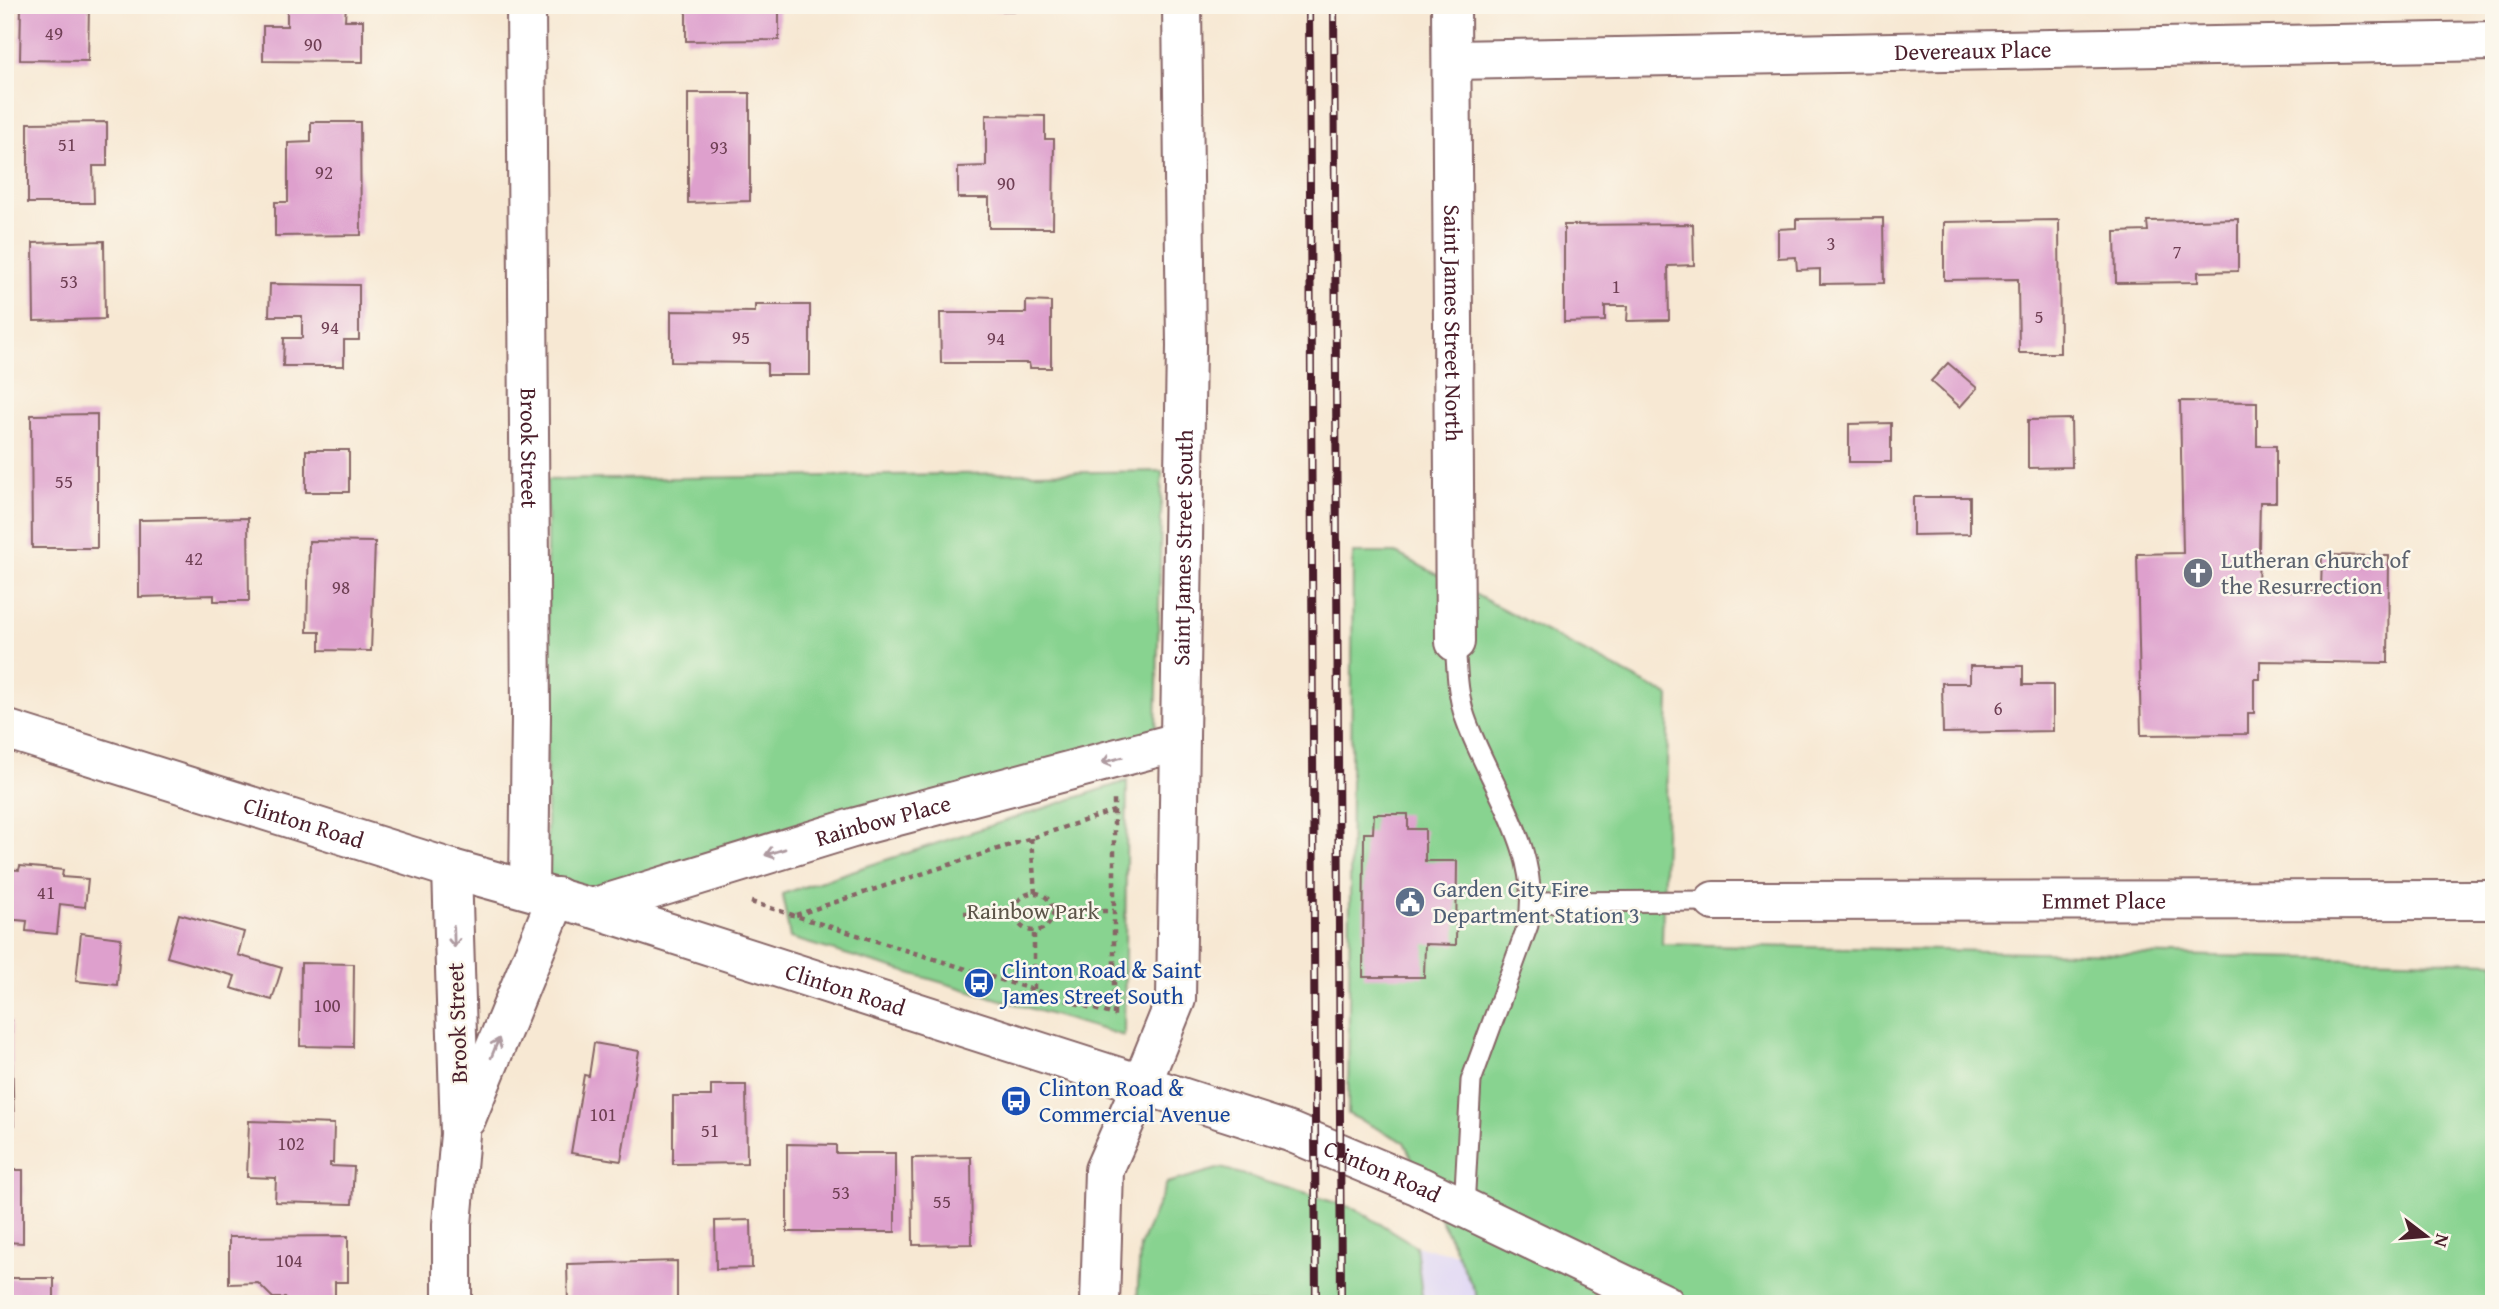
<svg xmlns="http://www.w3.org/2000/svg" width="2499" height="1309" viewBox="0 0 2499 1309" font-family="'Gentium Book Plus',serif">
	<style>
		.built { fill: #ded5f5 }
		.green { fill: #88d390; stroke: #69795e; stroke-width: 2 }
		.building { fill: #dea0cd }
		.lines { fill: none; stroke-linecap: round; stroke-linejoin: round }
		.lane-casing { stroke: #876566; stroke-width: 23 }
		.street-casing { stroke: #876566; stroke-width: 42 }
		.secondary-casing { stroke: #876566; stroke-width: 42 }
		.primary-casing { stroke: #876566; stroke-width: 42 }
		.path { stroke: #876566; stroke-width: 4.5; stroke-dasharray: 5 5; stroke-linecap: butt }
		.lane { stroke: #fff; stroke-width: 19 }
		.street { stroke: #fff; stroke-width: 38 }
		.secondary { stroke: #fff; stroke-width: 38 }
		.primary { stroke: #fff; stroke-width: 38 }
		.rail-casing { stroke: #4a1f2b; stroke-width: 8 }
		.rail { stroke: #fbf7ec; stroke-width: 5; stroke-dasharray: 16; stroke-linecap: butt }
		.oneway { stroke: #ae9aa0 }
		.labels { text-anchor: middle; stroke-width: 5; stroke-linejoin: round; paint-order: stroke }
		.number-label { font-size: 19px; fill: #6f3f54 }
		.street-label { font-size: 23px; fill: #4a1f2b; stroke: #fbf7ec }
		.worship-label { font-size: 23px; fill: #5b616d; stroke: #fbf7ec; text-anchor: start }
		.service-label { font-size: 23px; fill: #4e5e75; stroke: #fbf7ec; text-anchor: start }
		.park-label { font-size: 23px; fill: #5d5549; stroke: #fbf7ec }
		.transit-label { font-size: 23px; fill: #164399; stroke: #fbf7ec; text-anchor: start }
	</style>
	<rect width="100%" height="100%" fill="#fbf7ec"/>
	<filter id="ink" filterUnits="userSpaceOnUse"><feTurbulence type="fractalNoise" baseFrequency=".0143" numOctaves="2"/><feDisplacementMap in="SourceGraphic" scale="14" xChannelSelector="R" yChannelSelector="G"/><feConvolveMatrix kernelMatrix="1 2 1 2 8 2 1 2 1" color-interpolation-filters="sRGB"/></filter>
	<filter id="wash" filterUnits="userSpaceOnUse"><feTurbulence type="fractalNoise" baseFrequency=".00686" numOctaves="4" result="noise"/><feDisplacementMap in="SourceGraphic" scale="28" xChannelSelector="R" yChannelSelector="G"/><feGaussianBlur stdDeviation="1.57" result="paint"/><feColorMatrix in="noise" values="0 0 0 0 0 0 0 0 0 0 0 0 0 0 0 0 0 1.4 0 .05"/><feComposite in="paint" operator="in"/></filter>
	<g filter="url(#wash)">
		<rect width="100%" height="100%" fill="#f7e8d3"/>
		<!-- built -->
		<path class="built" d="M1416 1246 1457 1254 1476 1294 1477 1304H1423Z"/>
		<!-- green -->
		<g class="green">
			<path d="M1162 471 1156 732 592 898 547 877V480Z"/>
			<path d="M1353 553H1396L1669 696 1662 944 2494 962V1304H1477L1476 1294 1404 1142 1348 1114Z"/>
			<path d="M1127 781 1124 1036 790 938 782 894Z"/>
			<path d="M1221 1168 1356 1209 1416 1246 1423 1304H1137L1140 1246 1167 1183Z"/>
		</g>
		<g id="blocks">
			<!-- building -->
			<g class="building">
				<path d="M21 5H89L88 61 20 60Z"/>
				<path d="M287 5H346L345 20H363V62L263 61V26H287Z"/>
				<path d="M686 5H779V40L686 41Z"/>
				<path d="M942 5H1046V11L942 10Z"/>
				<path d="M688 93H750V201L688 203Z"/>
				<path d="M986 115 1045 116V139H1054L1053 228H989V198H958V167L986 166Z"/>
				<path d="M107 122V166H93L94 203H28V123Z"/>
				<path d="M311 122H360L361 235 275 236V202H288V143L311 142Z"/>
				<path d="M1883 218 1884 283 1820 284V269L1797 270 1796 257 1778 258V229L1796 228V219Z"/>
				<path d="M2238 219V271L2198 272V282L2116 283 2115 232 2148 231 2147 221Z"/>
				<path d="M2059 220 2060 353H2019L2018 279 1944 280V222Z"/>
				<path d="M1693 224 1694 265 1668 266 1669 320 1627 321 1628 306H1605V321L1564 322V225Z"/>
				<path d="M104 241 105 319 34 321 33 243Z"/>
				<path d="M270 284 359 285V340H344V366H283L284 338H302V316H269Z"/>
				<path d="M1026 301 1051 302V368H1030L1029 363H941L940 313H1026Z"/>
				<path d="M755 305H810V375H767V363L671 362V311L755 312Z"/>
				<path d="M1948 363 1977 388 1960 407 1931 381Z"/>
				<path d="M2180 401 2257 402V446H2276V502H2260L2258 590 2321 591 2322 555 2389 556 2388 663 2260 661V679H2254V713H2248V734L2141 735 2137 554 2183 553Z"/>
				<path d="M97 414V548H32L31 415Z"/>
				<path d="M2071 419 2072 467 2028 468V420Z"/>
				<path d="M1891 423V462H1849V424Z"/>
				<rect x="306" y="450" width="43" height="42"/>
				<path d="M1913 497H1970V534L1913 535Z"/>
				<path d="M248 518 249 601H214V595L139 597V520Z"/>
				<path d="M309 541 375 542 371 651 320 650V632H307Z"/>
				<path d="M1970 666H2023V685H2053V731L1943 733 1942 683H1970Z"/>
				<path d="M1374 814H1408V829H1425V861H1457L1456 945 1425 944 1424 977H1363L1364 833H1373Z"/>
				<path d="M20 866 63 870 62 877 88 879 85 907 60 904 57 934 26 931 27 921 5 919V869L19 870Z"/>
				<path d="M179 914 244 932 238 955 282 968 272 1000 231 988 235 976 167 957Z"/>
				<path d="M81 933 121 938 117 985 76 981Z"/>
				<path d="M301 963 354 964 353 1047 300 1046Z"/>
				<path d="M5 1021H11L14 1126 5 1127Z"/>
				<path d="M594 1043 639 1051 621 1161 571 1153 584 1075 589 1076Z"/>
				<path d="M711 1085H746L747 1163 673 1164V1096H711Z"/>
				<path d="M249 1121 334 1124 333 1163H330V1166L354 1167 352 1204 275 1202 276 1178 247 1177Z"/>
				<path d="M787 1144 836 1145V1153H895V1232H787Z"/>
				<path d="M971 1157 972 1244 913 1245 912 1158Z"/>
				<path d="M5 1170H23V1243L5 1242Z"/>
				<path d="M751 1220 752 1268 716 1269 715 1221Z"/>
				<path d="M348 1236V1282H335V1304H286V1298H273L258 1283 229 1284V1237Z"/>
				<path d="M677 1261V1304H568L567 1264Z"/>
				<rect x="5" y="1278" width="49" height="26"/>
			</g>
		</g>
	</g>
	<g filter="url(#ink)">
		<use href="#blocks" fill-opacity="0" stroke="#876566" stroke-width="2"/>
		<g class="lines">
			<!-- lane casing -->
			<g class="lane-casing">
				<g id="lane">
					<path d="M1455 642C1457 667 1457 693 1465 717 1488 784 1543 850 1528 925L1471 1081 1464 1208"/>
					<path d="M1533 902 1714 901"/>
				</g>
			</g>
			<!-- street casing -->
			<g class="street-casing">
				<g id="street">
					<path id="s1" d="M526 5 531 715 529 889"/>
					<path id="s2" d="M1451 5 1455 642"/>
					<path id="s3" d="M1453 60 2494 41"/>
					<path id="s4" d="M1714 901 2494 900"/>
					<path id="s5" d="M592 908 856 827 1178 742"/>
					<path id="s6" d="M1142 1083 1176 999 1186 346 1182 5"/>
					<path d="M466 1119 557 897"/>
					<path d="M452 1304V1224L460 1134 452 869"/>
				</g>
			</g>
			<!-- secondary casing -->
			<g class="secondary-casing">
				<path id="secondary" d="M1100 1304 1104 1170 1142 1083"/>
			</g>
			<!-- primary casing -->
			<g class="primary-casing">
				<g id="primary">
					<path id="s7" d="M5 729 452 869 592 908 1290 1132 1419 1186 1665 1304"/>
				</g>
			</g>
			<!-- path -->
			<g class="path">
				<path d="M1031 838 1035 894"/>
				<circle cx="1034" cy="912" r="19"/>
				<path d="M751 902 1114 1015V798"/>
				<path d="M1052 911H1114"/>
				<path d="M964 913 1015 912"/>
				<path d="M796 915 1114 811"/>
				<path d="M1034 989V931"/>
			</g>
			<!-- lane -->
			<use href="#lane" class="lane"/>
			<!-- street -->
			<use href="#street" class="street"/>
			<!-- secondary -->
			<use href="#secondary" class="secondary"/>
			<!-- primary -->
			<use href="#primary" class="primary"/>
			<!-- rail casing -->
			<g class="rail-casing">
				<g id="rail">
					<path d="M1309 5 1316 1304"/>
					<path d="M1334 5 1341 1304"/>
				</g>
			</g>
			<!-- rail -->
			<use href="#rail" class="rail"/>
		</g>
		<!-- one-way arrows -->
		<defs><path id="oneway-shaft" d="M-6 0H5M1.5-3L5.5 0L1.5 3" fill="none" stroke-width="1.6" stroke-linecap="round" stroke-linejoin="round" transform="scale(1.75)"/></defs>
		<g class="oneway">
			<use href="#oneway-shaft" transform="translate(1112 760) rotate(165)"/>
			<use href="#oneway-shaft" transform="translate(775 852) rotate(163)"/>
			<use href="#oneway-shaft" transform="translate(454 937) rotate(88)"/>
			<use href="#oneway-shaft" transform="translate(495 1048) rotate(-68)"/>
		</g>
	</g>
	<!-- icons -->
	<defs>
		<g id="church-disc" transform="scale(1.575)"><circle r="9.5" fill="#6b7280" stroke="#fbf7ec"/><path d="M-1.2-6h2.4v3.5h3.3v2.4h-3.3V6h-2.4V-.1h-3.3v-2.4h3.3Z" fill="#fff"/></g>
		<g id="civic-disc" transform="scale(1.575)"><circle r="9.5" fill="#5c6f8a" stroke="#fbf7ec"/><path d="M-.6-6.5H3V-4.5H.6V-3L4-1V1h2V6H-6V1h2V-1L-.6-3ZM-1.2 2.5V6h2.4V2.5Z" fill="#fff"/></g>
		<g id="bus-disc" transform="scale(1.575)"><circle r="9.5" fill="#1a4fb4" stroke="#fbf7ec"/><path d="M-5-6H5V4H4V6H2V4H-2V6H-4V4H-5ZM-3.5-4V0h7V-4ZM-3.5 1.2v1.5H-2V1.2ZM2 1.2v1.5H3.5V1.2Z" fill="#fff"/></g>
	</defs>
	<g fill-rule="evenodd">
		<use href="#church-disc" x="2198" y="573"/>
		<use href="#civic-disc" x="1410" y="902"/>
		<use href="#bus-disc" x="979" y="983"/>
		<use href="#bus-disc" x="1016" y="1101"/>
	</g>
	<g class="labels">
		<!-- number labels -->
		<g class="number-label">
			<text x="54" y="40">49</text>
			<text x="313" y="51">90</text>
			<text x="67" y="151">51</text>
			<text x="719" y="154">93</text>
			<text x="324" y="179">92</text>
			<text x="1006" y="190">90</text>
			<text x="1831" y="250">3</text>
			<text x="2177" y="258">7</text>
			<text x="69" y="288">53</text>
			<text x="1616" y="293">1</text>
			<text x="2039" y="323">5</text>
			<text x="330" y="334">94</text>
			<text x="741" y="344">95</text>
			<text x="996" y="345">94</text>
			<text x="64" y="488">55</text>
			<text x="194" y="565">42</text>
			<text x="341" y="594">98</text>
			<text x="1998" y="715">6</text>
			<text x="46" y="899">41</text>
			<text x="327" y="1012">100</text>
			<text x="603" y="1121">101</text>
			<text x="710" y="1137">51</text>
			<text x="291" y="1150">102</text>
			<text x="841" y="1199">53</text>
			<text x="942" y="1208">55</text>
			<text x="289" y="1267">104</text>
		</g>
		<!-- street labels -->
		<g class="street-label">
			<text dy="8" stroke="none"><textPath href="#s3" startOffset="520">Devereaux Place</textPath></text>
			<text dy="8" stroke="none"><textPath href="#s2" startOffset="318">Saint James Street North</textPath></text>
			<text dy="8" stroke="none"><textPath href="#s1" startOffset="443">Brook Street</textPath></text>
			<text dy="8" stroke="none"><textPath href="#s6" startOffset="542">Saint James Street South</textPath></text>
			<text dy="8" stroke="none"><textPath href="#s5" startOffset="304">Rainbow Place</textPath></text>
			<text dy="8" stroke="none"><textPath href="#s7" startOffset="313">Clinton Road</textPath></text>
			<text dy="8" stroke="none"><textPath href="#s4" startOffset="390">Emmet Place</textPath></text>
			<text dy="8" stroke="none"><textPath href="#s7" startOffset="880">Clinton Road</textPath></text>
			<text transform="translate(457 1023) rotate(-92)" y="8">Brook Street</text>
			<text dy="8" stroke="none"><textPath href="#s7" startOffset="1447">Clinton Road</textPath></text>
		</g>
		<!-- worship labels -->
		<g class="worship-label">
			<text x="2221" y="568">Lutheran Church of<tspan x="2221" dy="26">the Resurrection</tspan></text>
		</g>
		<!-- service labels -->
		<g class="service-label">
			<text x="1433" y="897">Garden City Fire<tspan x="1433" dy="26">Department Station 3</tspan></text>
		</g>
		<!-- park labels -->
		<g class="park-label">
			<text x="1033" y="919">Rainbow Park</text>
		</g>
		<!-- transit labels -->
		<g class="transit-label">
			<text x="1002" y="978">Clinton Road &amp; Saint<tspan x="1002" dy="26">James Street South</tspan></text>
			<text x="1039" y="1096">Clinton Road &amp;<tspan x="1039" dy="26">Commercial Avenue</tspan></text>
		</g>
	</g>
	<!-- margin -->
	<rect width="2499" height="1309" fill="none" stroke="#fbf7ec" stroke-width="28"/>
	<!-- north arrow -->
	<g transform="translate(2426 1236) rotate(106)" stroke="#fbf7ec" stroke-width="5" paint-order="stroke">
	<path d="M0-5L12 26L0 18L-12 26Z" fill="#4a1f2b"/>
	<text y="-10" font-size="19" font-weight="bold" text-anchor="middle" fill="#4a1f2b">N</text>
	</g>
</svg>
